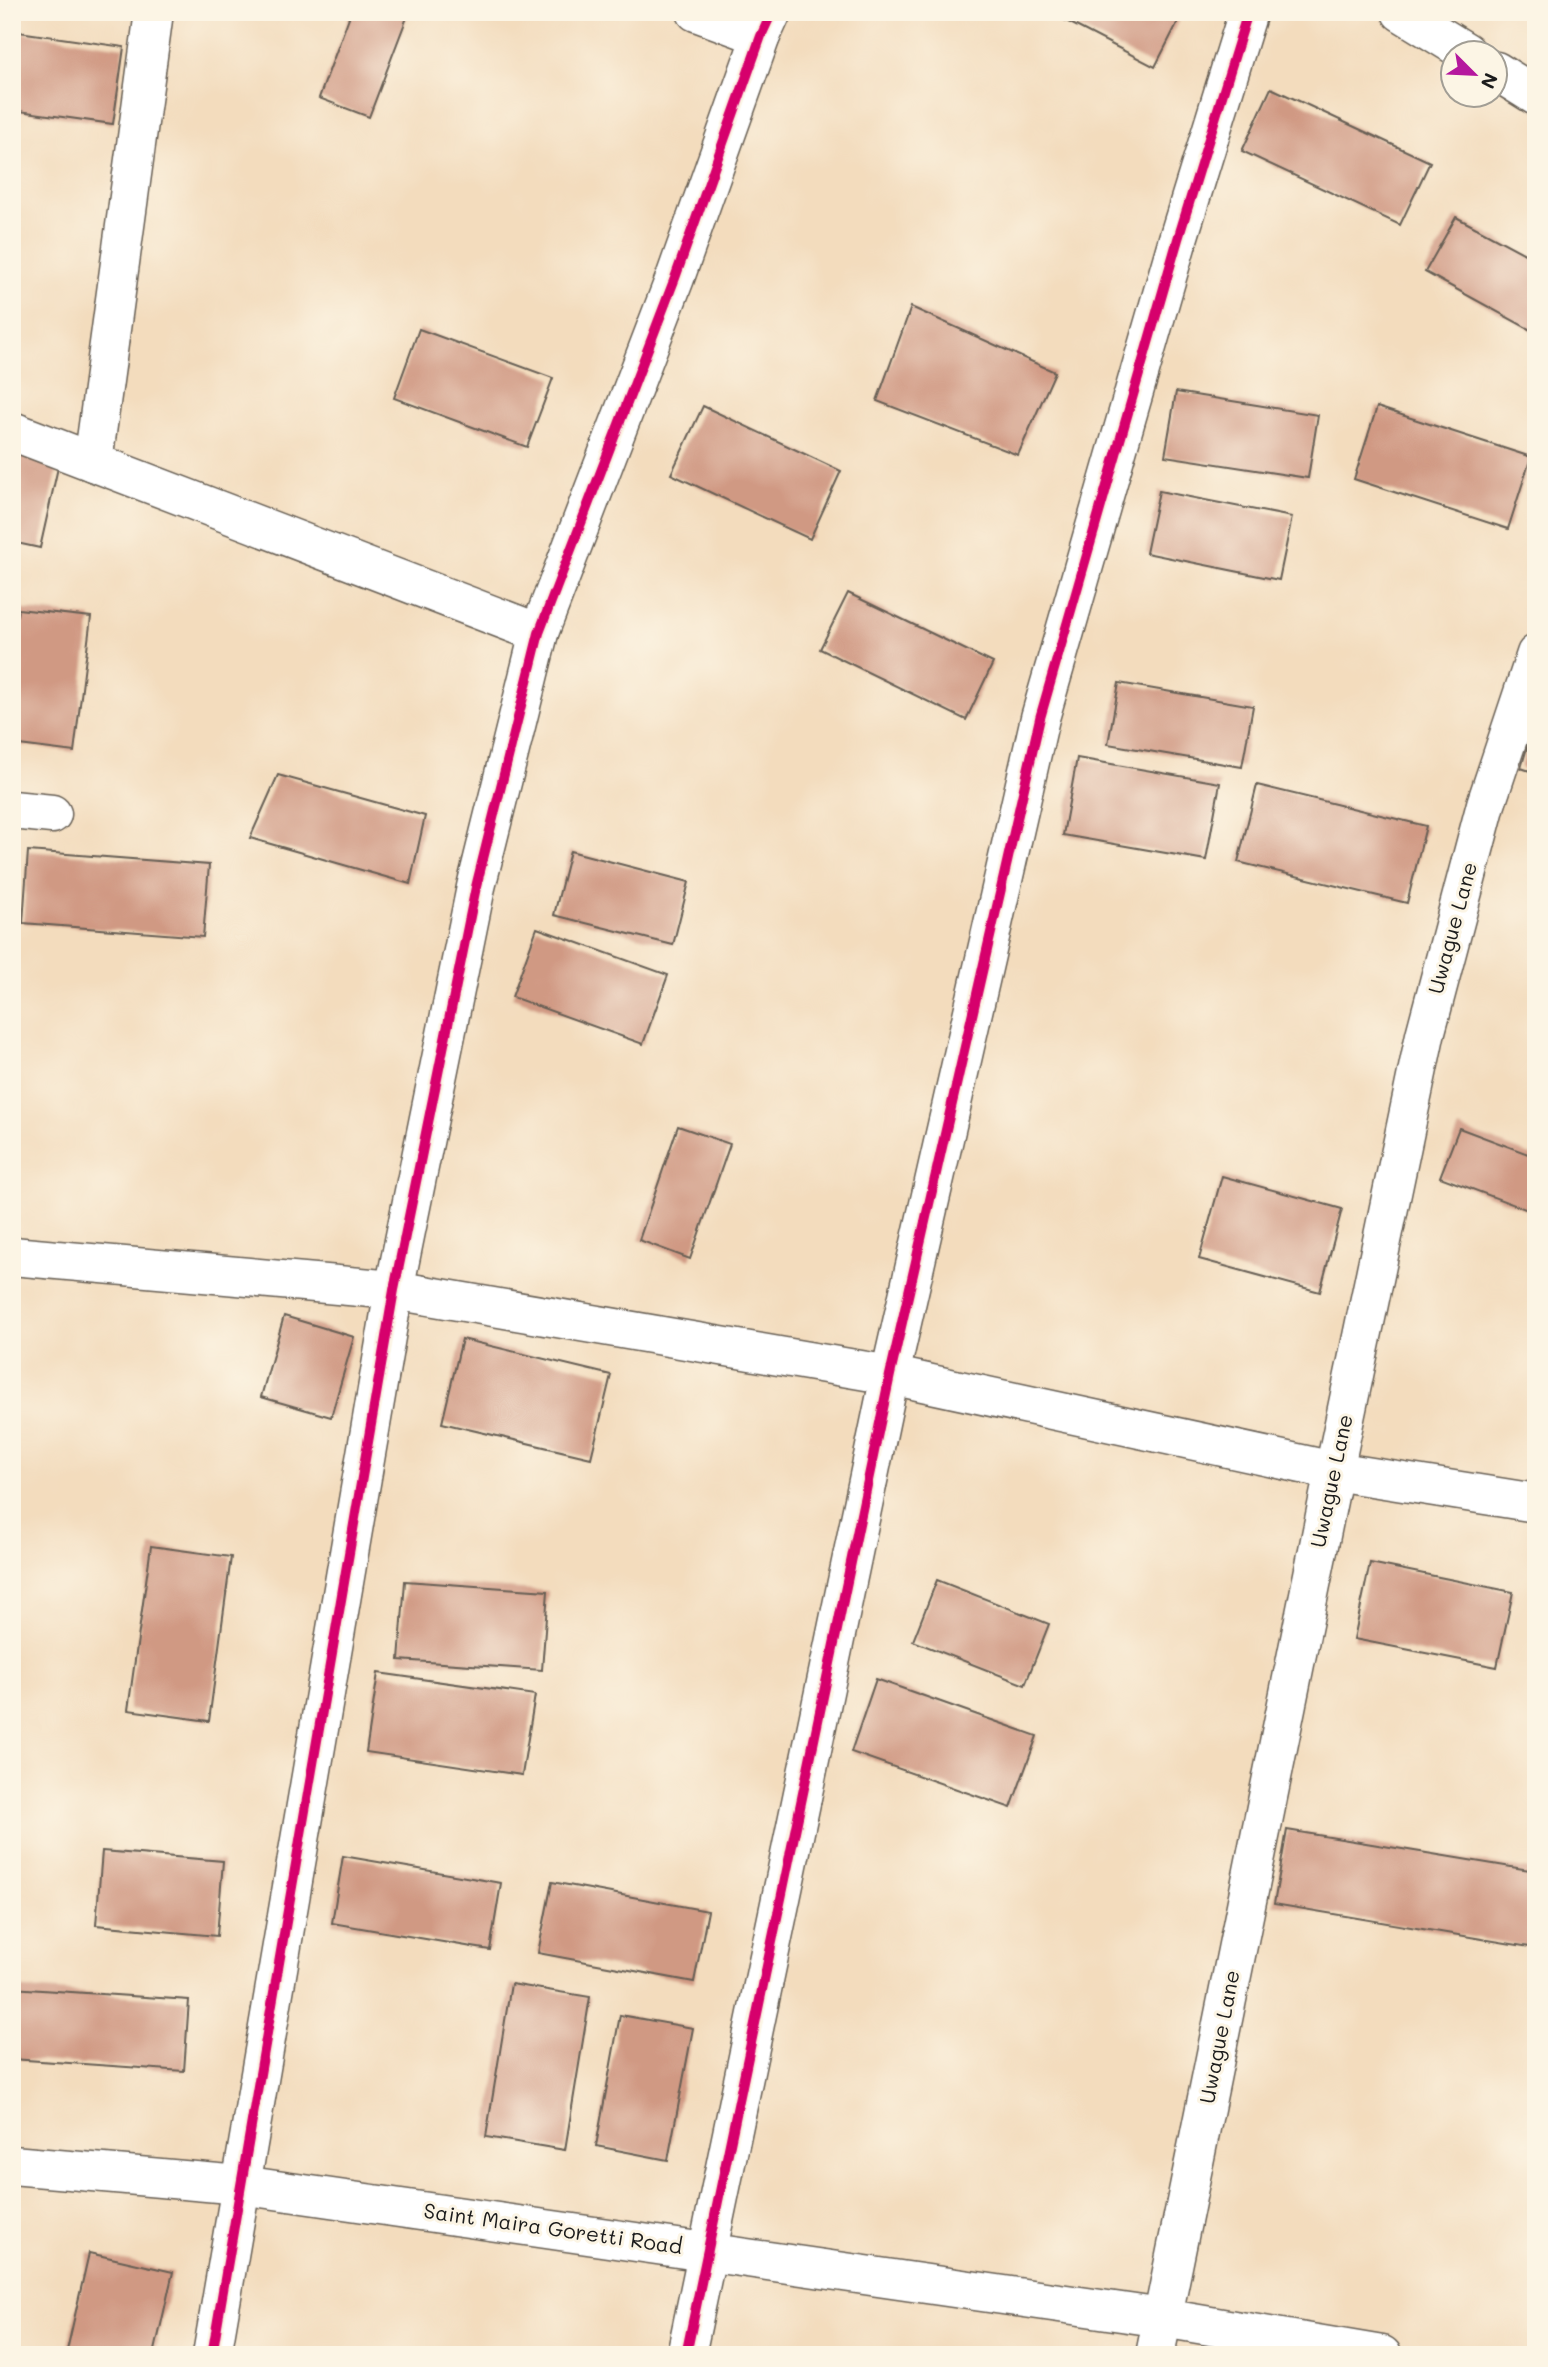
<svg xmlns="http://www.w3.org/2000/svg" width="1548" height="2367" viewBox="0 0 1548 2367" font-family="Mali,sans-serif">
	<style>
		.building { fill: #d09983 }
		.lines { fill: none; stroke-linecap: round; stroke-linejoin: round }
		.minor-casing { stroke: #675f54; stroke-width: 41 }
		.minor { stroke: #fff; stroke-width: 38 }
		.cycleway-casing { stroke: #fcf5e5; stroke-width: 15 }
		.cycleway { stroke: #d6006c; stroke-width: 10 }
		.labels { text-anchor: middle; stroke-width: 6; stroke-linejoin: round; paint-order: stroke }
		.street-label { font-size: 21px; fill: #1c1c1c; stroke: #fcf5e5 }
	</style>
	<rect width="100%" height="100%" fill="#fcf5e5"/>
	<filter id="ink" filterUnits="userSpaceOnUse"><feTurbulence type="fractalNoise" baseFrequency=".0143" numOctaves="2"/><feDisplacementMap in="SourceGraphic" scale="14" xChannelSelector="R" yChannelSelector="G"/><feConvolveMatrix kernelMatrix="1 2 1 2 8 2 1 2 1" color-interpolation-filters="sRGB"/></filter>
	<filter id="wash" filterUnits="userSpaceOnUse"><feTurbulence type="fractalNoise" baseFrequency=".00686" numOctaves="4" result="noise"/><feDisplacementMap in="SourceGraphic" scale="28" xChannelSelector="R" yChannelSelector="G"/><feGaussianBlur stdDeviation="1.57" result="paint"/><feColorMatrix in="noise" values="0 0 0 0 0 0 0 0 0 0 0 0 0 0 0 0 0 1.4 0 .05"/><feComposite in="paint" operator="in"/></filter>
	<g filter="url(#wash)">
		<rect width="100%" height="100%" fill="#f3dcbd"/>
		<g id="blocks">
			<!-- building -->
			<g class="building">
				<path d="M351 12H409L369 117 319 98Z"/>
				<path d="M1049 12H1183L1155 67Z"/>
				<path d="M12 31 124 47 113 124 12 110Z"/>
				<path d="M1271 88 1430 162 1400 225 1242 151Z"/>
				<path d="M1456 217 1536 260V333L1425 272Z"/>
				<path d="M911 307 1055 372 1018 455 877 401Z"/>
				<path d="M419 329 553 378 527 447 394 398Z"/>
				<path d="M1176 392 1318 415 1308 478 1165 456Z"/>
				<path d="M703 406 841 471 810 539 671 474Z"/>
				<path d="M1377 407 1531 457 1508 529 1354 479Z"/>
				<path d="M12 443 61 454 40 548 12 542Z"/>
				<path d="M1159 491 1292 517 1279 580 1146 553Z"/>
				<path d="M848 593 993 663 966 720 820 649Z"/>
				<path d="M18 609 91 617 74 752 12 744V655Z"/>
				<path d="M1119 683 1253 706 1242 767 1108 744Z"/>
				<path d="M1535 721H1536V773L1521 768Z"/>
				<path d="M1077 758 1220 783 1206 860 1063 835Z"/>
				<path d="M278 775 425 816 410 884 250 838Z"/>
				<path d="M1257 785 1426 826 1407 903 1238 862Z"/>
				<path d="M28 851 209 865 203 937 23 923Z"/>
				<path d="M570 851 689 882 673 945 554 915Z"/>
				<path d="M537 928 668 975 643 1044 512 997Z"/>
				<path d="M678 1126 730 1144 690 1259 639 1240Z"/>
				<path d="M1459 1128 1536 1157V1213L1440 1177Z"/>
				<path d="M1222 1176 1342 1209 1320 1292 1199 1259Z"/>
				<path d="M284 1316 354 1337 331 1417 261 1397Z"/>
				<path d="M462 1339 611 1375 591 1458 442 1423Z"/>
				<path d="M151 1546 231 1557 209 1721 128 1710Z"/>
				<path d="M1370 1563 1513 1592 1497 1667 1354 1639Z"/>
				<path d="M937 1580 1049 1624 1025 1685 913 1641Z"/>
				<path d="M405 1581 548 1591 542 1670 399 1660Z"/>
				<path d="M378 1673 535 1695 522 1775 366 1752Z"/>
				<path d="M876 1679 1037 1736 1011 1808 851 1752Z"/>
				<path d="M1287 1830 1536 1871V1948L1274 1904Z"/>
				<path d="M102 1851 223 1861 217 1936 96 1925Z"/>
				<path d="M343 1856 501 1883 490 1950 332 1923Z"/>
				<path d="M552 1882 708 1911 694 1982 538 1953Z"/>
				<path d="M511 1984 590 1997 565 2150 486 2137Z"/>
				<path d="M12 1988 189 2000 184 2071 12 2059Z"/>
				<path d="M620 2015 693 2028 668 2160 596 2146Z"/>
				<path d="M89 2253 173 2272 154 2355H66Z"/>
			</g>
		</g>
	</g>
	<g filter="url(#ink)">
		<use href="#blocks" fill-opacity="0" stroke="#675f54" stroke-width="2"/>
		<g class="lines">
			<!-- minor casing -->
			<g class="minor-casing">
				<g id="minor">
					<path d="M696 12 761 36"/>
					<path d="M1401 12 1466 52"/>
					<path d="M1496 71 1536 96"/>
					<path d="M12 431 539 633"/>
					<path d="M93 462 154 12"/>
					<path d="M12 810 52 814"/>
					<path d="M12 1256 394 1290 890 1375 1334 1471 1536 1503"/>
					<path d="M12 2165 241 2185 1163 2318 1382 2355"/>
					<path d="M212 2355 394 1290 476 887 539 633 675 278 761 36 772 12"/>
					<path d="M686 2355 890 1375 1040 718 1178 239 1248 12"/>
					<path d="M1155 2355 1334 1471 1425 1035 1486 804 1536 654"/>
				</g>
			</g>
			<!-- minor -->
			<use href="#minor" class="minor"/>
			<!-- cycleway casing -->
			<g class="cycleway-casing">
				<g id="cycleway">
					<path d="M212 2355 394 1290 476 887 539 633 675 278 761 36 772 12"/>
					<path d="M686 2355 890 1375 1040 718 1178 239 1248 12"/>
				</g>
			</g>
			<!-- cycleway -->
			<use href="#cycleway" class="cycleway"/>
		</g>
	</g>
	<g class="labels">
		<!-- street labels -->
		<g class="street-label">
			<text transform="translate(1453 928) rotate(-75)" y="7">Uwague Lane</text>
			<text transform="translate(1332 1481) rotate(-78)" y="7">Uwague Lane</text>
			<text transform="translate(1220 2037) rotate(-79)" y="7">Uwague Lane</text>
			<text transform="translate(553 2229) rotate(8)" y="7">Saint Maira Goretti Road</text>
		</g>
	</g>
	<!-- margin -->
	<rect width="1548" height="2367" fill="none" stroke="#fcf5e5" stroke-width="42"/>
	<!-- north arrow -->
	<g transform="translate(1474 74) rotate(114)"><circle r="33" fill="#fcf5e5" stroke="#a29e95" stroke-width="2"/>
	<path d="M0-5L12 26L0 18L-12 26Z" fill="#b5179e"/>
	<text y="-10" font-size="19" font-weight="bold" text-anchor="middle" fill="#1c1c1c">N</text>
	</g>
</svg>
